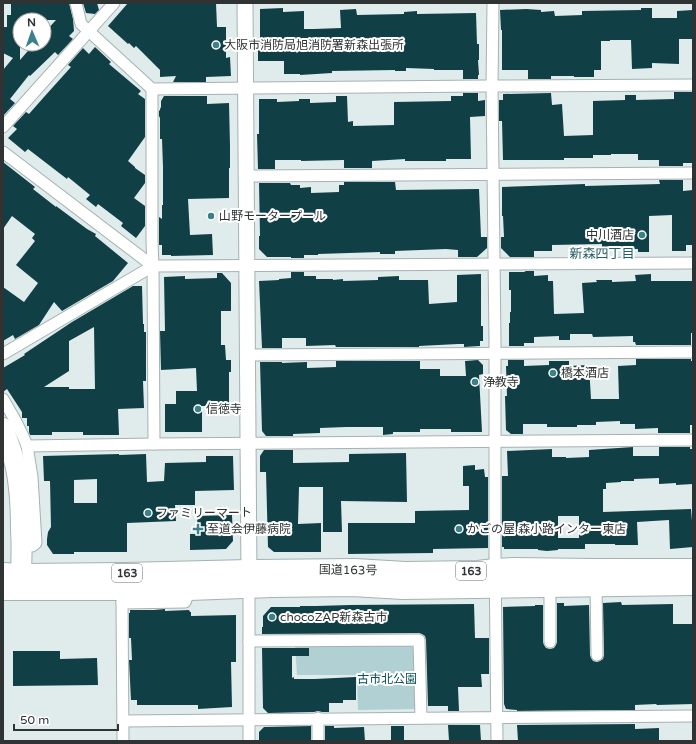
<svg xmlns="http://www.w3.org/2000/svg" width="696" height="744" viewBox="0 0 696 744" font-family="'Varela Round','Noto Sans JP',sans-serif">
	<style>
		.park { fill: #b0d0d4 }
		.building { fill: #104046; fill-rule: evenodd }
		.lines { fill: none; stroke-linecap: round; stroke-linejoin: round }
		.street-casing { stroke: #a6b1b2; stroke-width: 13 }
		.secondary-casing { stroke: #a6b1b2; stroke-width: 17 }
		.highway-casing { stroke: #a6b1b2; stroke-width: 22 }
		.street { stroke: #fff; stroke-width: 11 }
		.secondary { stroke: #fff; stroke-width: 15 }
		.highway { stroke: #fff; stroke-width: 20 }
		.poi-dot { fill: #3a818a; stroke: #fff; stroke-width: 1.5 }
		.labels { text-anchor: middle; stroke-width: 4; stroke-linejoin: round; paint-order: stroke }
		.shield { fill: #fff; stroke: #6d7070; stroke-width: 1 }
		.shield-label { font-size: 11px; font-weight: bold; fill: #2f3333 }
		.poi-label { font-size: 12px; fill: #2f3333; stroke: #fff; text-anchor: start }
		.street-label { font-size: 12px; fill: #2f3333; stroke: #fff }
		.park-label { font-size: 12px; fill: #085058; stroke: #fff }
		.neighbourhood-label { font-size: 13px; fill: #255e66; stroke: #fff }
	</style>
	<rect width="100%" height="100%" fill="#e0ebec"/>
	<!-- park -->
	<path class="park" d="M408 644 416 650V709L358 710 357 675H297L295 645Z"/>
	<!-- building -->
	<g class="building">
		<path d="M11 3H69L73 19 74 31 69 36 73 39 58 55 55 52 30 76 29 75 10 99 15 103 3 116V70L13 58 3 53V27H7V15H11ZM20 20H56L44 33V44H34L20 60Z"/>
		<path d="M83 3H97L99 10 95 14 86 13Z"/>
		<path d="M128 3H216L217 27H226V58L230 57 231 76 206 77V82H173L176 76 160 77V70L136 46 134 48 129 43 128 44 108 26Z"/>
		<path d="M283 8V12L304 11V29H314L341 28 340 10 356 9 357 15 404 14V12L417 11V14L476 13 477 44H479V60H478L479 75H478V79H463V70H434V69L406 68V71H395V70L332 71V73L300 75V74H284V61H258V46H260V9Z"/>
		<path d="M641 8H652V18H677V11L693 10V39H679V64L652 63V68L632 69 631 40H610V41H601V70H594V77H574V76H551V79H528V70H502V30H501L500 10 526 9 541 10V12L554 11 555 16 582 15V11L641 10Z"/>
		<path d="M95 47 111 62 109 64 141 91 138 94 145 99V137L128 161 135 167V168L145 175V183L134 198 145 206V226L136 238 121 226 123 223 98 204 96 207 86 199 90 195 68 177 67 179 28 149 25 152 8 138 17 129 13 126 26 112 29 114 44 97 71 67 68 65 83 48 89 54Z"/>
		<path d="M674 92H693V163H683V166H659V160H638V154H611V155H593V158H564V160H503L502 121H499V100H503V94L551 93 552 105 562 104 564 136 593 135V101L625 100V95H636V100L674 99Z"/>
		<path d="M463 93H478V101L485 100V116L470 117 471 159H446V161H405V159L372 161V168H344V160L301 161V160H275V169H258L257 134H259V99H277V102L299 101V99H310V103L336 102V96H347L348 122 353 121V126L394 125V102L451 101V96H463Z"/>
		<path d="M164 96H207V104L229 103 230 146V168H229V198L188 199 190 235 212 234 213 255 171 256V255H162V245H159V217L162 219V205H163V167L162 139H160V116L159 118V110L160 111V107L161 109V101Z"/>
		<path d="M3 162 35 187 33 189 56 207V206L87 229 96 234 95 236 128 263 113 281 62 311 54 302 39 325 15 339 13 335 3 341V287L24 302 38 283 16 265 35 241 32 238 35 234 12 216 3 229Z"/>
		<path d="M659 180H683V191L693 190V245H686V251H672V215L649 216V252H638V249H621V247L602 248V244L552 245V251H534V257H510L501 248V237H504L503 216H502V187L585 184V186L660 184Z"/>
		<path d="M344 182H395L396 190 479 189 481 237H487V248L477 257H458V250L446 249 395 251V254H380V252L318 254V255H304V258H291V257H267L259 249V236H260L259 183H290L291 185H300V188L311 187V193L339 192V185H344Z"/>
		<path d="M524 271H534V276L548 275V281H553L554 314 584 313 582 283 597 282 596 280H612V282L636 281 635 275 651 274V281H693V333H691V345H636L635 342H633V336L593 337 592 334H570V340H559V336L534 337V343H524V346H509V323H510V312H511V290H509V272H526Z"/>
		<path d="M291 272H304V276H316V279H333V280L343 279V281L378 280V277L399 276V280H428L429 304 457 302V275L481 274V326H483V341H480V346L464 347V344H458L419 346V347H336L335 345 306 346V338H282V348H262L259 281 279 280V279L291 278Z"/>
		<path d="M217 273H222L231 283V311H221V345H225L226 360H231V372H229V406H202V432H165V404H176V391H197L196 368 161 370 160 331H165L164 277 185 276V279L217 278Z"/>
		<path d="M133 286H142L143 324H144V332H146V381H143L144 408 118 409 119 435H83V432H52V435H30L29 432V426H27V418H22V412L7 389 3 392V368L25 355 24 354 72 322ZM94 327 95 389H69V387H44L69 371V341Z"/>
		<path d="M636 359H691V361H693V425H690V433H658V428L635 429V424H620V421L596 422V425H577V427H547V424H523V434H511L506 430 505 396H507L506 366H508V360H524V366L549 365V361H569V366L589 365 591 399H619L618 366 636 365Z"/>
		<path d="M478 360 483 365V374L479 375 482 432H451V429H420V432H393V434L383 435V427H346L320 428V433L293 434V436H266L262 431 260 362H282V363L307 362V368L336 367V361H420V369H440V376H466L465 361Z"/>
		<path d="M633 447V456H659V447H690V449H693V484L676 485V483L659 484V478L634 479V481H621V482L606 483V489H603V512L691 509 692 521H693V547L670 549 669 520 637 522 638 545H615V544H585V549H558V550L547 551 538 550V549H504V547H502V476H508L507 451 552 449V457H566V458L589 457V450ZM558 516H579V538H558Z"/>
		<path d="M264 450H293V463L349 462V454L406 453 407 502 341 501 342 532H323V487H299L298 524 321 523V552H274L268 547 266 472H260V456Z"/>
		<path d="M119 454V455L146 454 147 482 164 481 165 463 206 462V456H233L234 490 195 491V505H175L176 521 127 523V552H74V554H53L47 545V539L48 532 51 527 50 481H44L43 456ZM97 479V503H74V480Z"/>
		<path d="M475 465V470L484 469 485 477H488V548L433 549V553L348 554V523H415V511L469 510V486H463V466Z"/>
		<path d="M232 515 233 541 226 549 190 550V534H198L197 516Z"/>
		<path d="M621 602 622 605 673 604V624H693V649H692L693 704 657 705 656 704 635 705V710L517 711V710L506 709 504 704 503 607 535 606V605H543V642L544 645 546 648 550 649 554 648 556 645 557 642V603H564V606L589 605 590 655 591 658 593 661 597 662 600 661 603 659 604 655 603 603Z"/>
		<path d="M474 604 475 638H489V674H481L482 687H458L459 711H448V706H428L426 640 425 636 422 634 419 633 262 634V627H263V616L271 607H300V606H316L350 605Z"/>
		<path d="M165 609V611L189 610 190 612H191V616L236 615V662H231L232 707 198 709V705H137V700H131L129 660H132L131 638H129V613H130V610H154Z"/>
		<path d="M262 648H309V656H292V678L294 677V679H315L356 677V700H343V703H329V712H322L318 711 314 712 268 713 263 708Z"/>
		<path d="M13 651H60V659L97 658 98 685 13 686Z"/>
		<path d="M635 724V729L659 728V741H518L517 725Z"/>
		<path d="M448 725H480L481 741H449Z"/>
		<path d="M311 726V741H259V732L264 727Z"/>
		<path d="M325 726H334V728L364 727 365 741H325Z"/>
		<rect x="391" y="726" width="13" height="15"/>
	</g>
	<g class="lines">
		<!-- street casing -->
		<g class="street-casing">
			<g id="street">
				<path d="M76 3 81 24 152 89 485 86 693 85"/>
				<path d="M493 3 492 86 495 342V555L497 741"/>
				<path d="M152 89V242L153 266 154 444"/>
				<path d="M3 127 114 3"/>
				<path d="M3 152 153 266"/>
				<path d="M246 176 693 173"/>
				<path d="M3 354 153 266 693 263"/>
				<path d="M247 355 693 352"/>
				<path d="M3 399 15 420 23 436 27 446 32 477 36 543 32 546"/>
				<path d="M27 446 154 444 693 440"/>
				<path d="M596 586 597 655"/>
				<path d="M550 587V642"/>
				<path d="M122 601 123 741"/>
				<path d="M122 603 185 602 190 590"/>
				<path d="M249 641 419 640 421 718"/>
				<path d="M318 718V741"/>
				<path d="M123 721 693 716"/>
				<path d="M249 741V587"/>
			</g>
		</g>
		<!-- secondary casing -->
		<g class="secondary-casing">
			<path id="secondary" d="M245 3 249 580"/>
		</g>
		<!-- highway casing -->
		<g class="highway-casing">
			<g id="highway">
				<path d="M3 428C8 441 13 454 16 468 20 488 21 509 21 529 22 548 22 568 19 587"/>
				<path d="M3 573 21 574 124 573 249 570 355 569 405 572 478 571 495 569 513 568 593 569H693"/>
				<path d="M3 590H190L271 587 352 586 403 589 693 585"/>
			</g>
		</g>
		<!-- street -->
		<use href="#street" class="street"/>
		<!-- secondary -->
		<use href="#secondary" class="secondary"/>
		<!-- highway -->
		<use href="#highway" class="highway"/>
	</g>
	<!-- markers -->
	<g class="poi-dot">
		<circle cx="216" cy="45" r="4"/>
		<circle cx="211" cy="216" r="4"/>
		<circle cx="642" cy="235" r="4"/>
		<circle cx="553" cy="373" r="4"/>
		<circle cx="475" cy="382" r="4"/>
		<circle cx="198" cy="409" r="4"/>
		<circle cx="148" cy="513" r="4"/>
		<path d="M196 523h4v4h4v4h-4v4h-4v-4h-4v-4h4z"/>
		<circle cx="459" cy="529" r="4"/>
		<circle cx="272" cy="617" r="4"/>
	</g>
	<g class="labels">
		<!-- shield labels -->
		<g class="shield">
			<rect x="456" y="562" width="30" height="18" rx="3"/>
			<rect x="112" y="564" width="30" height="18" rx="3"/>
		</g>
		<g class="shield-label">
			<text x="471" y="575">163</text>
			<text x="127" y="577">163</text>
		</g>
		<!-- poi labels -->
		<g class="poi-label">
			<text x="224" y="49">大阪市消防局旭消防署新森出張所</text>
			<text x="219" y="220">山野モータープール</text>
			<text x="634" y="239" text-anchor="end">中川酒店</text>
			<text x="561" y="377">橋本酒店</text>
			<text x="483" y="386">浄教寺</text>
			<text x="206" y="413">信徳寺</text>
			<text x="156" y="517">ファミリーマート</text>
			<text x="207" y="533">至道会伊藤病院</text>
			<text x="467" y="533">かごの屋 森小路インター東店</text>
			<text x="280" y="621">chocoZAP新森古市</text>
		</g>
		<!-- street labels -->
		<g class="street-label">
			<text transform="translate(348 570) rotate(1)" y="4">国道163号</text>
		</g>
		<!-- park labels -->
		<g class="park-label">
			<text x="387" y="683">古市北公園</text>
		</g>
		<!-- neighbourhood labels -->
		<g class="neighbourhood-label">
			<text x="602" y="258">新森四丁目</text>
		</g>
	</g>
	<!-- border -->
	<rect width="696" height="744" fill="none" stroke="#2f3333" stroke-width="8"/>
	<!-- north arrow -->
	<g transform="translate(32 32) rotate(358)"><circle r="19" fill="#ffffff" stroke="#acadad"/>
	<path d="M0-3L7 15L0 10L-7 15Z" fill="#3a818a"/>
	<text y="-6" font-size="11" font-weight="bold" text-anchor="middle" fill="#2f3333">N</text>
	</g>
	<!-- scale -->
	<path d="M14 724v6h104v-6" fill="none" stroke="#2f3333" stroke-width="2"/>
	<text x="20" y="724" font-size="12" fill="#2f3333" stroke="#ffffff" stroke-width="3" paint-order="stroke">50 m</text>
</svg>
